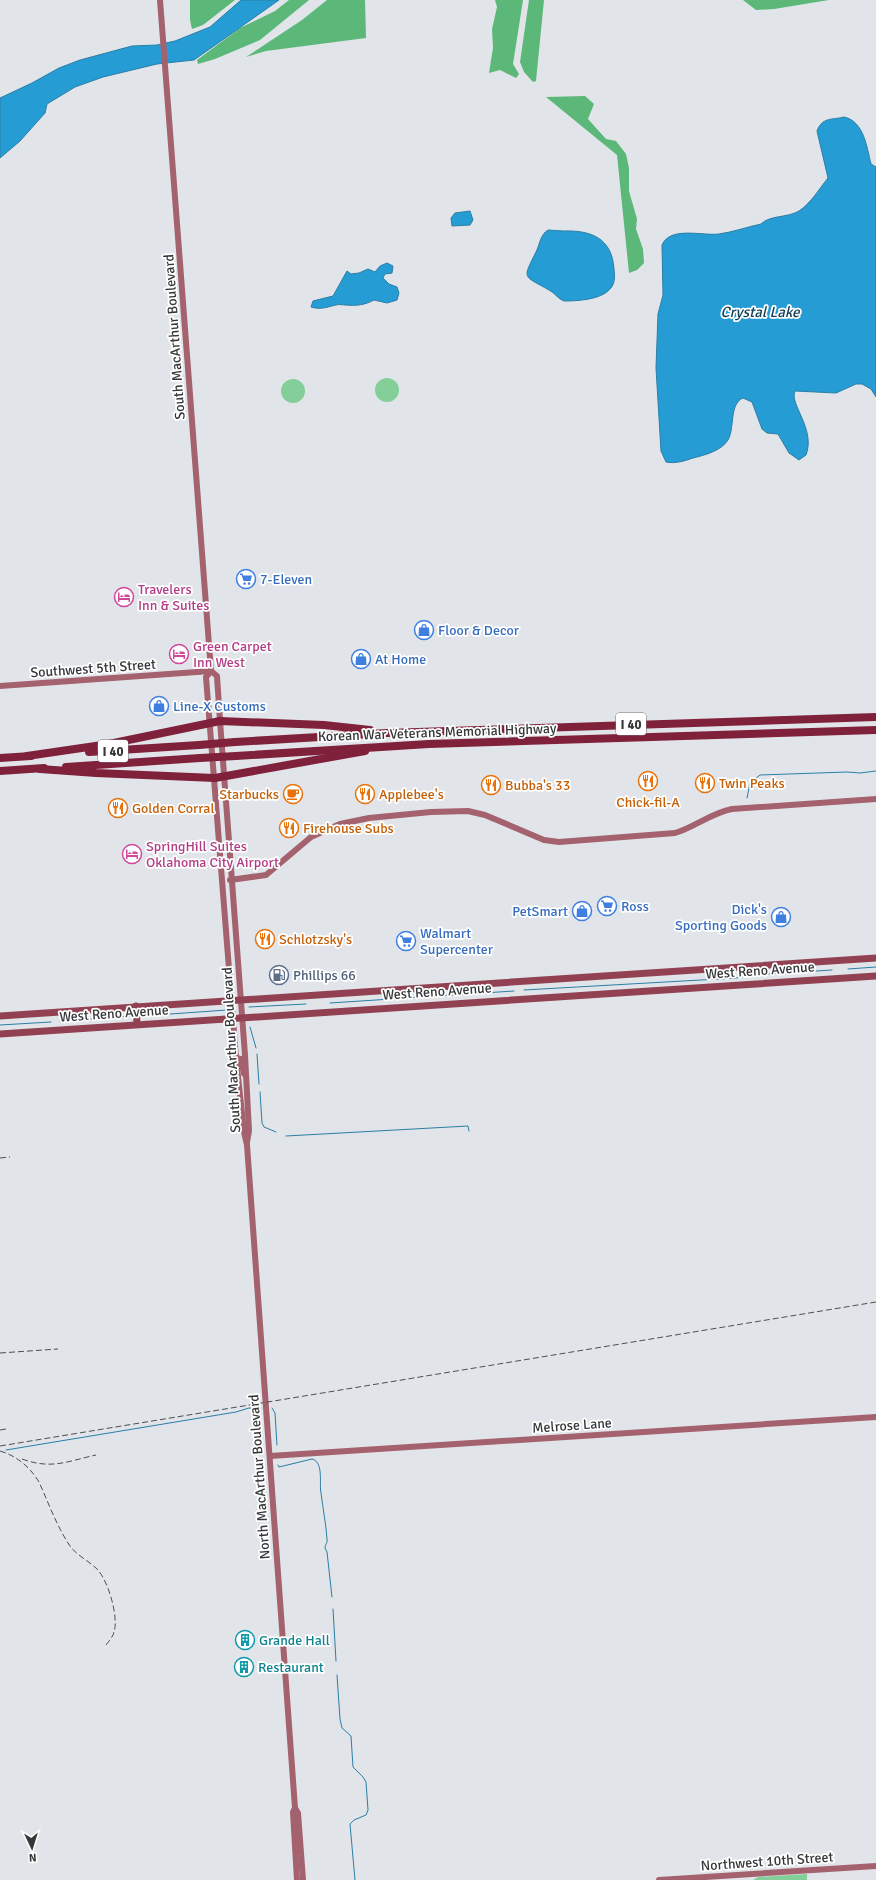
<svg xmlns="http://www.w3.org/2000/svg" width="876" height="1880" viewBox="0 0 876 1880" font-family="Signika,sans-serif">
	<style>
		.green { fill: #84cf99 }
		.forest { fill: #5bb878 }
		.water { fill: #269cd4; stroke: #2b7ea6 }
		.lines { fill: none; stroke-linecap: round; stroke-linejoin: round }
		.stream { stroke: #2b7ea6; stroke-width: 1 }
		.secondary { stroke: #a4616e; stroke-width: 6 }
		.primary { stroke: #914152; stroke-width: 7 }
		.highway { stroke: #80213c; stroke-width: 8 }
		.rail { stroke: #4d4e51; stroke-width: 1; stroke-dasharray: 6 3; stroke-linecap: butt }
		.highway-bridge { stroke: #80213c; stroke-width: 8 }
		.labels { text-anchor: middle; stroke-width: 3.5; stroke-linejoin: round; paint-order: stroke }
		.shield { fill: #fff; stroke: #727374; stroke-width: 1 }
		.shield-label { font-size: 13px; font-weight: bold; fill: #363739 }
		.street-label { font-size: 14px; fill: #363739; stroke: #fff }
		.shop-label { font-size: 14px; fill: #366cbe; stroke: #fff; text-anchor: start }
		.hotel-label { font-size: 14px; fill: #b23c85; stroke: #fff; text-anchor: start }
		.food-label { font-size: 14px; fill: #c56008; stroke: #fff; text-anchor: start }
		.service-label { font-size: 14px; fill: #4e5e75; stroke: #fff; text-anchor: start }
		.culture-label { font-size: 14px; fill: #0d838f; stroke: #fff; text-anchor: start }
		.water-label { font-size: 15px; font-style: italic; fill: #113f57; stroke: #fff }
	</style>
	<rect width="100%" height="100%" fill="#e1e5e9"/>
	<!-- green -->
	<g class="green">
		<circle cx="387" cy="390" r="12"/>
		<circle cx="293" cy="391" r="12"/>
		<path d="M807 1874V1880H753L758 1877Z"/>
	</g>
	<!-- forest -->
	<g class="forest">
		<path d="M190 0H235L203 25 192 29 190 20Z"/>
		<path d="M289 0H309L260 40 215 59 198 64 197 60 240 28 275 11Z"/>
		<path d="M327 0H365L366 38 266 51 246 57 302 20Z"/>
		<path d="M495 0H523L513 64 519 74 516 78 500 70 489 73 493 48 492 29 497 7Z"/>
		<path d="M529 0H544L536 81 533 82 524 72 520 62Z"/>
		<path d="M743 0H829L774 9 756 10Z"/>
		<path d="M585 96 594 104 588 119 606 139 616 141 626 154 629 168V191L637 219 636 229 643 249 644 263 637 270 629 273 617 155 546 97Z"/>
	</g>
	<!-- water -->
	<g class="water">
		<path d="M241 0H279L194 60 157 64 103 77 75 87 47 104 45 113 20 141 0 158V98L32 83 59 68 80 60 132 46 157 45 175 41 210 27Z"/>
		<path d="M844 117C864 121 867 148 871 164L876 167V397L871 389 862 384H856L836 393 795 391C789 404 816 429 806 455L799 460 789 453 778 434 767 433 762 429 752 402 743 398C729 404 735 428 728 440 721 451 705 455 693 458 685 461 674 464 666 462L661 451 656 368 658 314 663 295 662 245C670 226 702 236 719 234 733 232 747 227 761 224 770 215 787 218 799 211 811 203 819 189 828 178L817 131C822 117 832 120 844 117Z"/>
		<path d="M470 211 473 220 470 225 452 226 451 218 455 213Z"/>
		<path d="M548 230C553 230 558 231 563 231 591 230 612 238 614 269 615 276 615 284 610 289 601 300 576 301 564 301 558 299 555 293 549 290 523 275 522 280 536 252 540 244 540 235 548 230Z"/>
		<path d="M387 263 393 266 392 273 385 274 383 278 389 284 397 287 399 293 397 300 387 303 374 300C365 305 356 306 346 305 343 305 339 304 336 305 327 307 321 310 311 307L313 301 333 296 347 271 351 274 359 273 368 269 375 272 380 266Z"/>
	</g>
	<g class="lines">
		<!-- stream -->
		<g class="stream">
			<path d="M747 798 750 783 760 775 847 772 860 773 876 771"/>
			<path d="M848 969 876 967"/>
			<path d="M767 974 832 970"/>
			<path d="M524 990 736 978 753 975"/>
			<path d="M330 1003 514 991"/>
			<path d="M249 1007 306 1004"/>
			<path d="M142 1016 227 1010"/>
			<path d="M60 1021 133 1016"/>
			<path d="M0 1025 51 1022"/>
			<path d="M250 1027 256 1048"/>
			<path d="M257 1054 259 1084"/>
			<path d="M260 1092 262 1123 264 1127 276 1132"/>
			<path d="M286 1136 468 1126 469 1131"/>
			<path d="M272 1408 275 1413 277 1445"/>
			<path d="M6 1450 236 1412 249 1408H261"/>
			<path d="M278 1465 279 1467 312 1459C324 1462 319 1484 321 1493 323 1509 326 1524 327 1539 328 1543 325 1544 325 1548L327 1552 332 1597"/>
			<path d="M333 1609 336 1661"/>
			<path d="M337 1675 340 1719 342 1728 351 1736 353 1767 363 1777 366 1782 368 1810 366 1815 354 1820 350 1824 355 1880"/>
		</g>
		<!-- secondary -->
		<g class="secondary">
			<path d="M160 0 211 671 217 676 220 721 245 1055 249 1131 247 1142"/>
			<path d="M211 671 206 677 236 1058 244 1132 247 1145 295 1808 298 1813 303 1880"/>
			<path d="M0 686 211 671"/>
			<path d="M230 880 266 875 311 837 340 824 369 818 431 812 468 811 485 815 544 840 559 842 675 833C695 827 711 813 732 809L876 799"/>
			<path d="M236 1058 241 1059 244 1074"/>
			<path d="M270 1456 876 1417"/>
			<path d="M295 1808 293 1812 297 1880"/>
			<path d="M659 1880 876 1866"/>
		</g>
		<!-- primary -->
		<g class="primary">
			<path d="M136 1006 137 1024"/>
			<path d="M0 1016 876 958"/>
			<path d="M0 1034 876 976"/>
		</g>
		<!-- highway -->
		<g class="highway">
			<path d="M235 742 387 733 876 717"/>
			<path d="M89 752 199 745"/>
			<path d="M27 756 109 744 220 721 324 725 370 730"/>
			<path d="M236 756 429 744 876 730"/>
			<path d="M0 758 31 756"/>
			<path d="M66 767 200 758"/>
			<path d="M40 769 96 773 215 778 365 751"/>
			<path d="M0 771 44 768"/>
		</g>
		<!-- rail -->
		<g class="rail">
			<path d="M0 1158 10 1157"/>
			<path d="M0 1353 58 1349"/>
			<path d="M0 1430 6 1429"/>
			<path d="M0 1446 876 1302"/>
			<path d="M0 1451C17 1456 30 1467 39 1482 48 1502 56 1524 68 1543 75 1555 88 1560 97 1569 108 1580 119 1617 114 1632 113 1637 109 1641 106 1645"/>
			<path d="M22 1459C52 1470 68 1461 96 1455"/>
		</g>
		<!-- highway-bridge -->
		<g class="highway-bridge">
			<path d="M199 745 235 742"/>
			<path d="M200 758 236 756"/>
		</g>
	</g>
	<!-- icons -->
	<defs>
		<g id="supermarket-ring" transform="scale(1)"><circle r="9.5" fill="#fff" stroke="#3f7fe0" stroke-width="1.5"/><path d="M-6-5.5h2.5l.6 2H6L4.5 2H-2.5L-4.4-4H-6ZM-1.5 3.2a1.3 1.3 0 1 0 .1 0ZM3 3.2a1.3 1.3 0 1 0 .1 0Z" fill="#3f7fe0"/></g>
		<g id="hotel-ring" transform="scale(1)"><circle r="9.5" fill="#fff" stroke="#d1479c" stroke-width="1.5"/><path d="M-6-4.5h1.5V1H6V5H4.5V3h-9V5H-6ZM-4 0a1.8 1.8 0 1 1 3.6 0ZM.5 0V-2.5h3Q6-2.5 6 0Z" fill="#d1479c"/></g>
		<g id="shop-ring" transform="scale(1)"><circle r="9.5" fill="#fff" stroke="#3f7fe0" stroke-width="1.5"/><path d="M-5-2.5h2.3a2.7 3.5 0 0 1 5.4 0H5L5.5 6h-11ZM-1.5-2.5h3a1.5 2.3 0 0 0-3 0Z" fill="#3f7fe0"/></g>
		<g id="restaurant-ring" transform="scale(1)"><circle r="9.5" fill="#fff" stroke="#e8710a" stroke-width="1.5"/><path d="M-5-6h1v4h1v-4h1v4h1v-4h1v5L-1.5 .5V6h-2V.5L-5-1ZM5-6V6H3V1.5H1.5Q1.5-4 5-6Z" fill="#e8710a"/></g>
		<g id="cafe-ring" transform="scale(1)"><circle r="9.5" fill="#fff" stroke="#e8710a" stroke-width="1.5"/><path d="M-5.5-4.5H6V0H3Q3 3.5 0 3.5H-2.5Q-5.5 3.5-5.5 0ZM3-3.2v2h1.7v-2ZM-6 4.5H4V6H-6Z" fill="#e8710a"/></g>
		<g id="fuel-ring" transform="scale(1)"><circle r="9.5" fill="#fff" stroke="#5c6f8a" stroke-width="1.5"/><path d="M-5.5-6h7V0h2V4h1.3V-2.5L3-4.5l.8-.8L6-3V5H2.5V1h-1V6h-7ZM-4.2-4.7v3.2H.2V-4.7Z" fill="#5c6f8a"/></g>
		<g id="building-ring" transform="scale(1)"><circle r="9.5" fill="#fff" stroke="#0f9aa8" stroke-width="1.5"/><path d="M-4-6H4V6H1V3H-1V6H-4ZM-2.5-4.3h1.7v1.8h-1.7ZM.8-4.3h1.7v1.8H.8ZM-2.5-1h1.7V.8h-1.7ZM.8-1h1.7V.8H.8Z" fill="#0f9aa8"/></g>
	</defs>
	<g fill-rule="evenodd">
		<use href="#supermarket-ring" x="246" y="579"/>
		<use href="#hotel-ring" x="124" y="597"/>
		<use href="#shop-ring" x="424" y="630"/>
		<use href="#hotel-ring" x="179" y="654"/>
		<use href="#shop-ring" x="361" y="659"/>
		<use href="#shop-ring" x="159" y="706"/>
		<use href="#restaurant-ring" x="648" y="781"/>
		<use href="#restaurant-ring" x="705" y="783"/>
		<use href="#restaurant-ring" x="491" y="785"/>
		<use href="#cafe-ring" x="293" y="794"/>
		<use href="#restaurant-ring" x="365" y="794"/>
		<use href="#restaurant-ring" x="118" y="808"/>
		<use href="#restaurant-ring" x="289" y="828"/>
		<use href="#hotel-ring" x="132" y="854"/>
		<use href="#supermarket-ring" x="607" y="906"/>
		<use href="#shop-ring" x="582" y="911"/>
		<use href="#shop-ring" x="781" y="917"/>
		<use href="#restaurant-ring" x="265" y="939"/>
		<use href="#supermarket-ring" x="406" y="941"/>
		<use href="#fuel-ring" x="279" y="975"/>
		<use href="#building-ring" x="245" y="1640"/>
		<use href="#building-ring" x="244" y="1667"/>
	</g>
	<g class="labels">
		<!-- shield labels -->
		<g class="shield">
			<rect x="616" y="713" width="30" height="22" rx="3"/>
			<rect x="98" y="740" width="30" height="22" rx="3"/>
		</g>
		<g class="shield-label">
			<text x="631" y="729">I 40</text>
			<text x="113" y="756">I 40</text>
		</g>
		<!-- street labels -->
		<g class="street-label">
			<text transform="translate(174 337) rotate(-94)" y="5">South MacArthur Boulevard</text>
			<text transform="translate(93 668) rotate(-4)" y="5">Southwest 5th Street</text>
			<text transform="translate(437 732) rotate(-2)" y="5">Korean War Veterans Memorial Highway</text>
			<text transform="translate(760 970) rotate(-4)" y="5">West Reno Avenue</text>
			<text transform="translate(437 991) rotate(-4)" y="5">West Reno Avenue</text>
			<text transform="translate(114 1013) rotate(-4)" y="5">West Reno Avenue</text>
			<text transform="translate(231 1050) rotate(-93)" y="5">South MacArthur Boulevard</text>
			<text transform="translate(572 1425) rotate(-4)" y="5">Melrose Lane</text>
			<text transform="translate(259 1477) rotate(-94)" y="5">North MacArthur Boulevard</text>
			<text transform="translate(767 1861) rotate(-4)" y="5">Northwest 10th Street</text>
		</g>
		<!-- shop labels -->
		<g class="shop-label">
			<text x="260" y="584">7-Eleven</text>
			<text x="438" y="635">Floor &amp; Decor</text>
			<text x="375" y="664">At Home</text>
			<text x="173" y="711">Line-X Customs</text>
			<text x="621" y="911">Ross</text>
			<text x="767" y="914" text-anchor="end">Dick's<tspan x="767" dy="16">Sporting Goods</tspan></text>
			<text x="568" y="916" text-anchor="end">PetSmart</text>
			<text x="420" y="938">Walmart<tspan x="420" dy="16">Supercenter</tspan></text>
		</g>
		<!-- hotel labels -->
		<g class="hotel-label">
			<text x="138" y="594">Travelers<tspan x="138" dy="16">Inn &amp; Suites</tspan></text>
			<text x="193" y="651">Green Carpet<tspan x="193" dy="16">Inn West</tspan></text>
			<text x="146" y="851">SpringHill Suites<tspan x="146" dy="16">Oklahoma City Airport</tspan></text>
		</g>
		<!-- food labels -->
		<g class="food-label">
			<text x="719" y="788">Twin Peaks</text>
			<text x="505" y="790">Bubba's 33</text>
			<text x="279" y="799" text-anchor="end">Starbucks</text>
			<text x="379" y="799">Applebee's</text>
			<text x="648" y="807" text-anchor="middle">Chick-fil-A</text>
			<text x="132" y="813">Golden Corral</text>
			<text x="303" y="833">Firehouse Subs</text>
			<text x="279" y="944">Schlotzsky's</text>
		</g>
		<!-- service labels -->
		<g class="service-label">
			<text x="293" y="980">Phillips 66</text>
		</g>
		<!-- culture labels -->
		<g class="culture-label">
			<text x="259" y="1645">Grande Hall</text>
			<text x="258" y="1672">Restaurant</text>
		</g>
		<!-- water labels -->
		<g class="water-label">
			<text x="760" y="317">Crystal Lake</text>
		</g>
	</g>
	<!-- north arrow -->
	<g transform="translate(32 1848) rotate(176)" stroke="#ffffff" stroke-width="3" paint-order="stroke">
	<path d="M0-3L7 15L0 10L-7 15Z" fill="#363739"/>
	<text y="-6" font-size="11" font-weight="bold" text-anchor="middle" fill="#363739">N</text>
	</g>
</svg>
